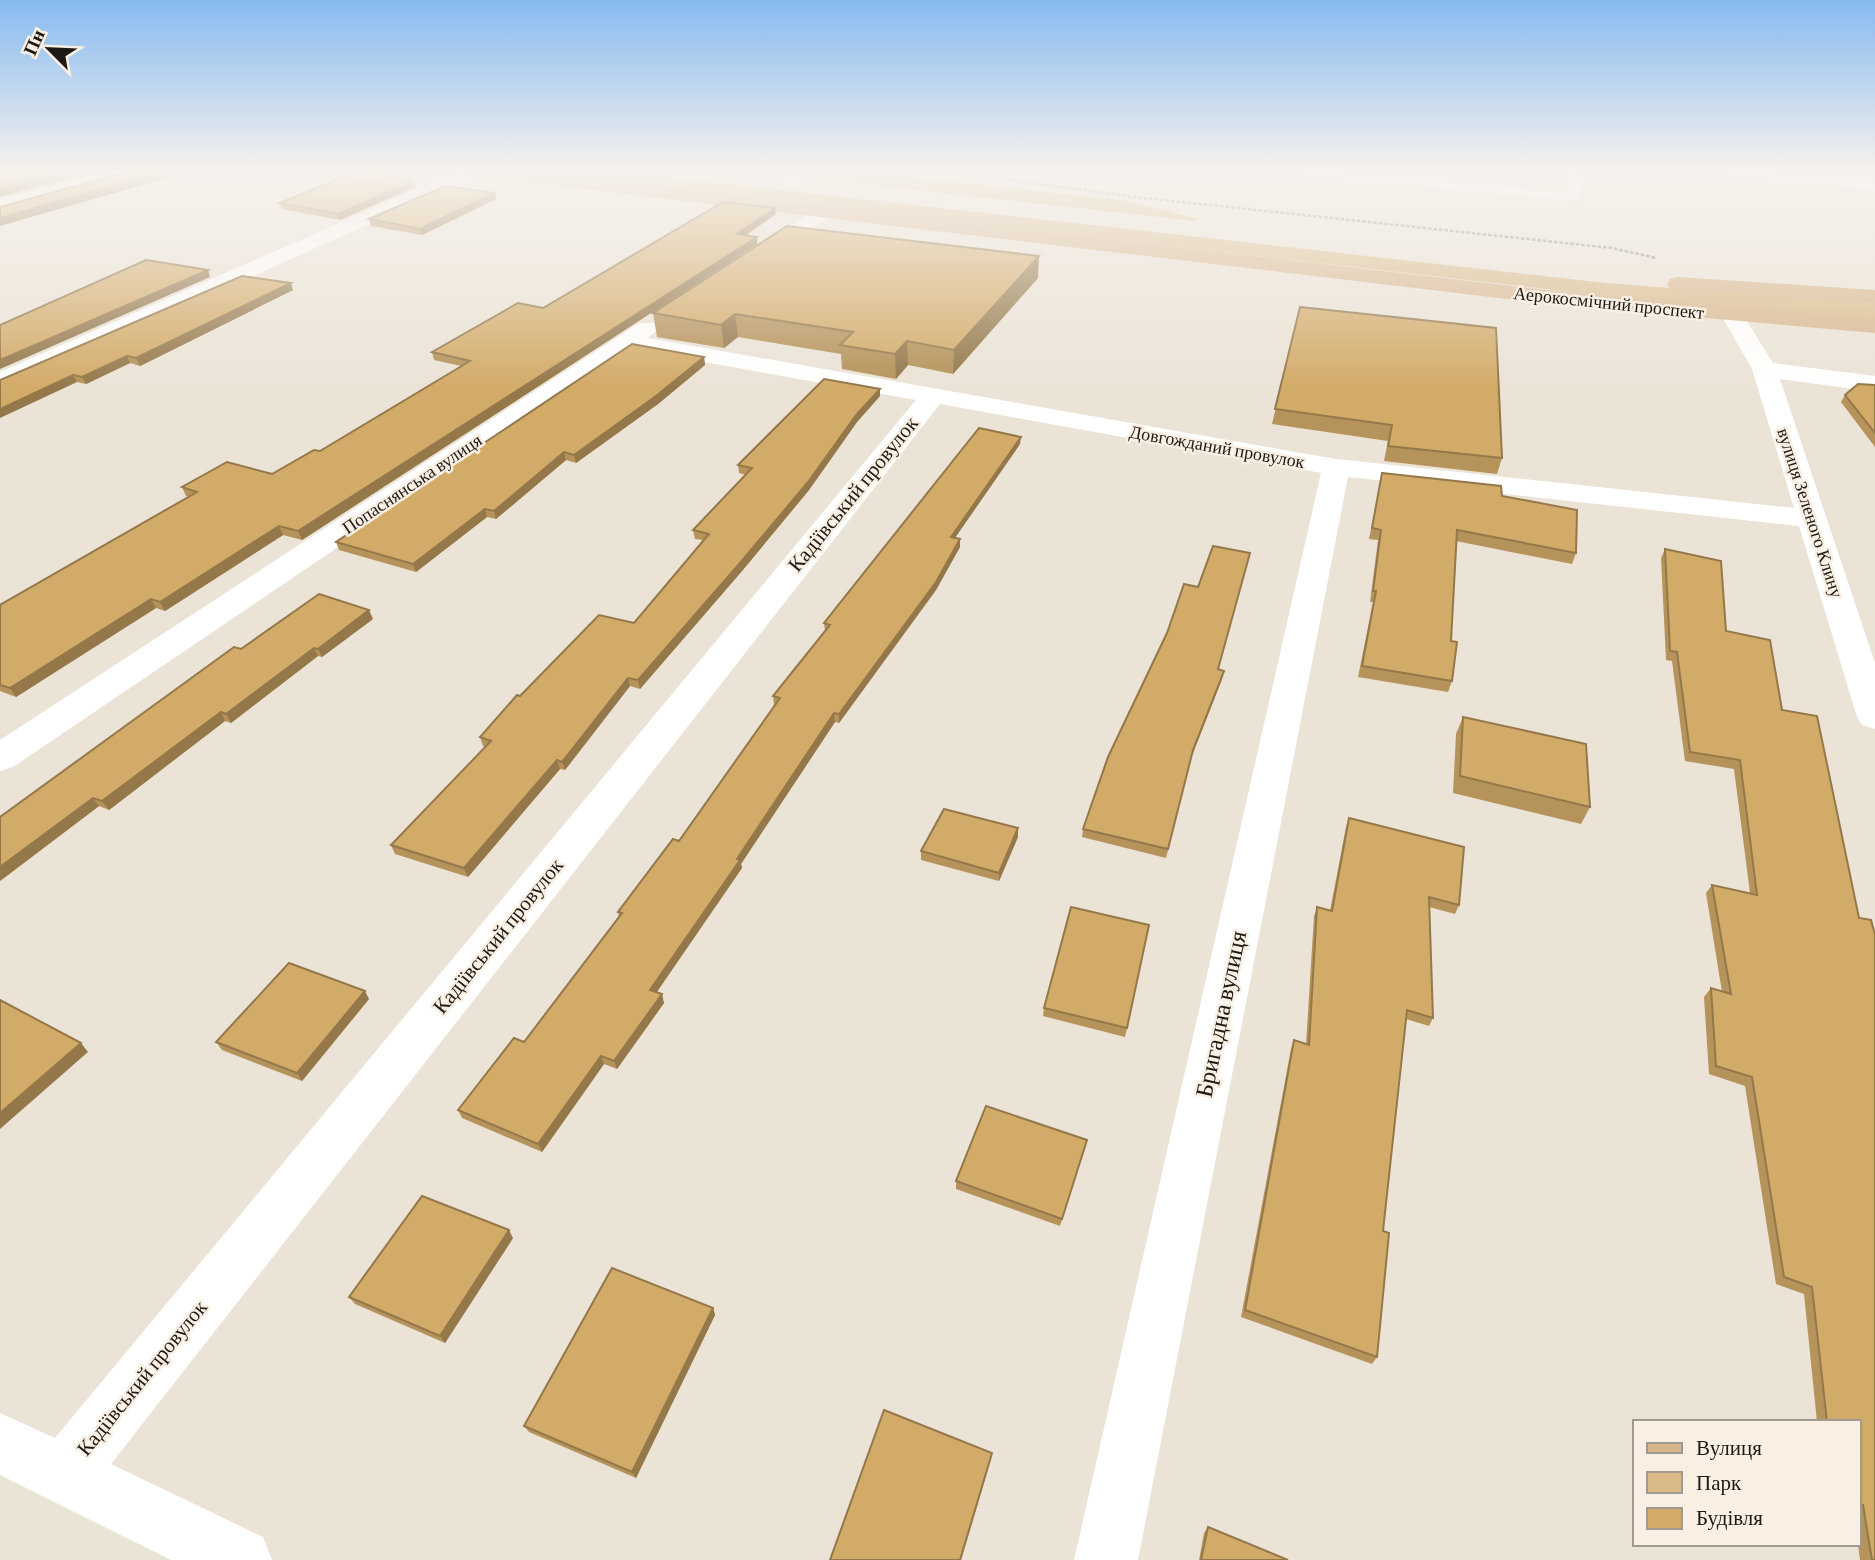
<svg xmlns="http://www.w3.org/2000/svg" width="1875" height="1560" viewBox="0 0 1875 1560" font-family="'Crimson Pro',serif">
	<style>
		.green { fill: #d9ba88 }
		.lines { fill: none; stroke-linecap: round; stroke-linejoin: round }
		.path { stroke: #928c83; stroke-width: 2.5; stroke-dasharray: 3.5 2; stroke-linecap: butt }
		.service { fill: #fff; fill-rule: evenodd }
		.minor { fill: #fff; fill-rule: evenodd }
		.primary { fill: #d8b68c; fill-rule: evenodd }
		.wall { fill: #b5935a }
		.shaded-wall { fill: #94784a }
		.building { fill: #d3ab69; stroke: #94784a; stroke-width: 2 }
		.labels { text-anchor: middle; stroke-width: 5; stroke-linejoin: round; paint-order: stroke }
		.far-street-label { font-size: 18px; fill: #1d1a16; stroke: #f9f0e3 }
		.street-label { font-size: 21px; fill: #1d1a16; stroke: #f9f0e3 }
		.near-street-label { font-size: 24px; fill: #1d1a16; stroke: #f9f0e3 }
	</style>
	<rect width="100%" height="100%" fill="#ebe3d6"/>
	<!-- green -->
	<g class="green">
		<path d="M503 170H604L1606 283 1875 304V320L1661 302Z"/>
		<path d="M814 170H853L1127 201 1198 219 1196 221 832 181 818 175Z"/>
	</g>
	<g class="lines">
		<!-- path -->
		<path class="path" d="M931 170 1144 198 1612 248 1656 258"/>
		<!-- service -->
		<g class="service">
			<path d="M787 170H799L795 189 785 187Z"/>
			<path d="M1276 170H1320L1570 193 1567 170H1579L1583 197 1577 201 1282 173Z"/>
			<path d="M1705 170H1747L1875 182V190L1711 173Z"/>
		</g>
		<!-- minor -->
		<g class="minor">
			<path d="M111 170H140L137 174 0 212V200Z"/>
			<path d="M460 170 482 171 479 175 0 389V372Z"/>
			<path d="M824 206 834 212 831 216 763 261H749L746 257 817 208Z"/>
			<path d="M1732 308 1740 310 1773 363 1875 376V392L1780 379 1875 663V729L1862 725 1857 717 1799 526 1348 477 1138 1560H1074L1321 473 940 404 111 1464 263 1537 272 1560H171L0 1475V1413L55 1438 916 400 631 349 13 767 0 771V740L639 323H655L659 328 648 338 1336 459 1794 508 1752 369 1721 315 1724 310Z"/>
		</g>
		<!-- primary -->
		<g class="primary">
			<path d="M458 170H514L1548 290 1875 319V333L1548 304 467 175Z"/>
			<path d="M1678 277 1875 290V304L1670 289 1667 284 1670 279Z"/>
		</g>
	</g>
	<!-- wall -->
	<g class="wall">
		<path d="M415 187 340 220 282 209 280 203Z"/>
		<path d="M495 193 496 199 422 235 371 226 369 219Z"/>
		<path d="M776 214 746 235 757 237V244L302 540 283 535 165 611 156 608 16 697 0 691V605L189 497 186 496 182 487 272 474 320 451 461 366 434 360 432 352Z"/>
		<path d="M1038 278 953 374 908 365 896 379 842 369 841 354 738 337 724 348 657 337 653 313Z"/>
		<path d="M293 290 140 366 130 363 86 384 77 382 0 380Z"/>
		<path d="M1300 307 1502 458 1497 474 1384 461 1388 441 1272 424Z"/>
		<path d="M704 357 705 365 658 404 576 463 566 460 496 519 487 517 416 572 339 550 336 542Z"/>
		<path d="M1875 385V447L1841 402 1845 395Z"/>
		<path d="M880 396 857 422 809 490 742 571 640 689 630 686 565 770 560 769 468 877 395 854 391 845 485 747 483 746 480 737 520 696 634 623 703 540 695 539 693 530 746 475 739 473 738 465Z"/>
		<path d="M1020 444 955 538 960 547 936 590 839 723 835 722 741 864 742 868 656 993 664 1003 617 1069 604 1064 542 1152 462 1118 458 1110 524 1042 619 917 618 912 679 841 775 705H774L773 696 825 631 824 623Z"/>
		<path d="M1382 473 1502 496 1576 553 1572 564 1456 541 1451 641 1452 681 1448 692 1358 677 1373 602H1370L1378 540 1369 539Z"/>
		<path d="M1665 549 1721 561 1726 631 1770 640 1782 710 1817 716 1859 918 1871 920 1875 935V1560H1860L1858 1544H1859V1422H1817L1804 1294 1776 1284 1745 1086 1709 1074 1704 997 1711 988 1722 992 1706 893 1712 885 1750 893 1734 769 1685 761 1672 661 1666 660 1661 558Z"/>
		<path d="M373 619 322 657 318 656 231 723 225 721 109 810 99 806 0 881 241 649Z"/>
		<path d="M1167 633 1219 670 1222 679 1191 758 1166 858 1082 837 1083 829Z"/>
		<path d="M1463 717 1590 807 1581 824 1453 793 1456 734Z"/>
		<path d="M1349 818 1459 905 1455 914 1429 907 1433 1018 1429 1026 1406 1019 1383 1231 1377 1357 1372 1364 1241 1317 1291 1049 1294 1040 1306 1044 1314 916 1317 907 1330 911 1346 827Z"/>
		<path d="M1018 837 999 881 921 860V851Z"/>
		<path d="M1149 925 1125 1037 1043 1016 1044 1008Z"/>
		<path d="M369 999 302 1081 222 1050 216 1042Z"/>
		<path d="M1085 1148 1060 1226 956 1189V1181Z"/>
		<path d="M513 1238 445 1343 355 1304 349 1297Z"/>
		<path d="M713 1308 715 1315 636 1478 529 1432 524 1426Z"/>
		<path d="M1208 1527 1288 1560H1199L1204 1533Z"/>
	</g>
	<!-- shaded-wall -->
	<g class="shaded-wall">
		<path d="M73 170H101L0 197V189Z"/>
		<path d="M169 170H195L0 226V218Z"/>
		<path d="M414 181 415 187 340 220 338 214Z"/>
		<path d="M495 193 496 199 422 235 420 229Z"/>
		<path d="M775 208 776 214 737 241V234Z"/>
		<path d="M757 237V244L302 540 298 531Z"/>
		<path d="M1039 256 1038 278 953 374 954 350Z"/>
		<path d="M208 270 210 277 0 369V360Z"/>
		<path d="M291 283 293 290 140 366 136 358Z"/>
		<path d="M735 314 738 337 724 348 721 325Z"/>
		<path d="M907 341 908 365 896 379 895 354Z"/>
		<path d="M127 356 130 363 86 384 82 377Z"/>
		<path d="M704 357 705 365 658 404 576 463 574 455Z"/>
		<path d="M73 375 77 382 0 418V409Z"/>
		<path d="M880 389V396L857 422 809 490 742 571 640 689 638 680 857 414Z"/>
		<path d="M1021 437 1020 444 950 545 951 537Z"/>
		<path d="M564 452 566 460 496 519 494 511Z"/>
		<path d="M485 509 487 517 416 572 413 564Z"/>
		<path d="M279 526 283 535 165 611 160 602Z"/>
		<path d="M960 539V547L936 590 839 723V714Z"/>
		<path d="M151 599 156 608 16 697 10 688Z"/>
		<path d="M369 610 373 619 322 657 318 649Z"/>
		<path d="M314 648 318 656 231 723 226 714Z"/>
		<path d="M1224 671 1222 679 1191 758 1166 858 1193 750Z"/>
		<path d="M628 678 630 686 565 770 562 762Z"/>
		<path d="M221 712 225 721 109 810 102 801Z"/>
		<path d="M834 713 835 722 741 864 742 868 652 999 650 990Z"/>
		<path d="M557 760 560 769 468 877 464 868Z"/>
		<path d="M93 798 99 806 0 881V867Z"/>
		<path d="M1018 828V837L999 881V873Z"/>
		<path d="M365 991 369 999 302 1081 297 1073Z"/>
		<path d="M662 994 664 1003 617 1069 614 1061Z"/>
		<path d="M81 1043 88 1052 0 1129V1113Z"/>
		<path d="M601 1056 604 1064 542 1152 538 1144Z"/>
		<path d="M509 1230 513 1238 445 1343 440 1336Z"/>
		<path d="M713 1308 715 1315 636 1478 632 1472Z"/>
		<path d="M992 1453 991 1459 961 1560H960Z"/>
	</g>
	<!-- building -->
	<g class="building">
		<path d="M0 170H73L0 189Z"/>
		<path d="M134 170H169L0 218V207Z"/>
		<path d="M373 171 414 181 338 214 280 203 353 173 364 175Z"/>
		<path d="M445 186 495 193 420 229 369 219Z"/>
		<path d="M723 202 775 208 737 234 757 237 298 531 279 526 160 602 151 599 10 688 0 685V605L197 492 182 487 227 462 272 474 314 450 320 451 470 361 432 352 518 303 543 308Z"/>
		<path d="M787 226 1039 256 954 350 907 341 895 354 840 345 853 332 735 314 721 325 653 313Z"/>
		<path d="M146 260 208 270 0 360V325Z"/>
		<path d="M242 276 291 283 136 358 127 356 82 377 73 375 0 409V380Z"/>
		<path d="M1300 307 1496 328 1502 458 1388 446 1392 425 1275 409Z"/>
		<path d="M632 344 704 357 656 396 574 455 564 452 494 511 485 509 413 564 336 542Z"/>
		<path d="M824 379 880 389 857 414 808 482 740 563 638 680 628 678 562 762 557 760 464 868 391 845 491 741 480 737 517 695 520 696 599 615 634 623 709 534 693 530 752 468 738 465Z"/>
		<path d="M1858 384 1875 385V433L1845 395Z"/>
		<path d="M979 428 1021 437 951 537 960 539 936 582 839 714 834 713 737 859 740 860 650 990 662 994 614 1061 601 1056 538 1144 458 1110 514 1038 524 1042 622 913 618 912 673 839 679 841 780 698 773 696 830 625 824 623Z"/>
		<path d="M1382 473 1501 486 1502 496 1577 510 1576 553 1457 530 1451 641 1457 642 1452 681 1362 666 1376 591H1373L1381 530 1372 528Z"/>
		<path d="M1213 546 1250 553 1218 669 1224 671 1193 750 1168 849 1083 829 1108 757 1167 633 1184 584 1198 587Z"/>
		<path d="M1665 549 1721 561 1726 631 1770 640 1782 710 1817 716 1859 918 1871 920 1875 935V1560H1872L1863 1505 1859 1503V1422H1827L1812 1287 1784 1277 1752 1077 1716 1066 1711 988 1731 994 1712 885 1757 895 1740 760 1690 752 1677 652 1670 651Z"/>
		<path d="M319 594 369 610 318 649 314 648 226 714 221 712 102 801 93 798 0 867V817L234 647 241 649Z"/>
		<path d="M1463 717 1586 744 1590 807 1460 776Z"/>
		<path d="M944 809 1018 828 999 873 921 851Z"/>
		<path d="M1349 818 1464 847 1459 905 1429 897 1433 1018 1407 1010 1383 1231 1389 1233 1377 1357 1245 1310 1294 1040 1309 1045 1317 907 1332 911Z"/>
		<path d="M1071 907 1149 925 1127 1028 1044 1008Z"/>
		<path d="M289 963 365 991 297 1073 216 1042Z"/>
		<path d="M0 1000 81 1043 0 1113Z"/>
		<path d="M986 1106 1087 1140 1062 1219 956 1181Z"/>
		<path d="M422 1196 509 1230 440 1336 349 1297Z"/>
		<path d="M612 1268 713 1308 632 1472 524 1426Z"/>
		<path d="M884 1410 992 1453 960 1560H830Z"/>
		<path d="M1208 1527 1288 1560H1201Z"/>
	</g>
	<!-- sky -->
	<linearGradient id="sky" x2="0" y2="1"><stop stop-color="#87baf0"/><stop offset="0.44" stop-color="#f6f2ed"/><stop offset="1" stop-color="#f6f2ed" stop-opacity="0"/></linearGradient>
	<rect width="1875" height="388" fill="url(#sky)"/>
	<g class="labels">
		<!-- far-street labels -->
		<g class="far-street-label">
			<text transform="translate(1609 303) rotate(6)" y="6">Аерокосмічний проспект</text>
			<text transform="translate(1217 447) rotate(10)" y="6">Довгожданий провулок</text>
			<text transform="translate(412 484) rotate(-34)" y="6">Попаснянська вулиця</text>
			<text transform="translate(1810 513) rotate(72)" y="6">вулиця Зеленого Клину</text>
		</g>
		<!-- street labels -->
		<g class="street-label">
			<text transform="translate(853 494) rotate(-51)" y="7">Кадіївський провулок</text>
			<text transform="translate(498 936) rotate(-51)" y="7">Кадіївський провулок</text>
			<text transform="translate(142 1378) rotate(-51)" y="7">Кадіївський провулок</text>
		</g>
		<!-- near-street labels -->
		<g class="near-street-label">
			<text transform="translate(1221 1014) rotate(-78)" y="8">Бригадна вулиця</text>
		</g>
	</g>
	<!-- legend -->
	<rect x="1633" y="1420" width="228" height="126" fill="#f9f0e3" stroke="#a19a91" stroke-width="2"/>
	<rect x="1647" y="1443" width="35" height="10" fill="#d8b68c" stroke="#a19a91" stroke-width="2"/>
	<text x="1696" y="1455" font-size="21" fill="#1d1a16">Вулиця</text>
	<rect x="1647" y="1472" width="35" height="21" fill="#d9ba88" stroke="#a19a91" stroke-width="2"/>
	<text x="1696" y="1490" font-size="21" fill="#1d1a16">Парк</text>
	<rect x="1647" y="1508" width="35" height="21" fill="#d3ab69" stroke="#a19a91" stroke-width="2"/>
	<text x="1696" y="1525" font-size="21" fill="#1d1a16">Будівля</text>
	<!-- north arrow -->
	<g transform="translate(49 49) rotate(294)" stroke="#f9f0e3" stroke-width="5" paint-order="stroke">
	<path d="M0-5L12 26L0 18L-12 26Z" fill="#1d1a16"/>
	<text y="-10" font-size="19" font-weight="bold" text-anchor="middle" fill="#1d1a16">Пн</text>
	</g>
</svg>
